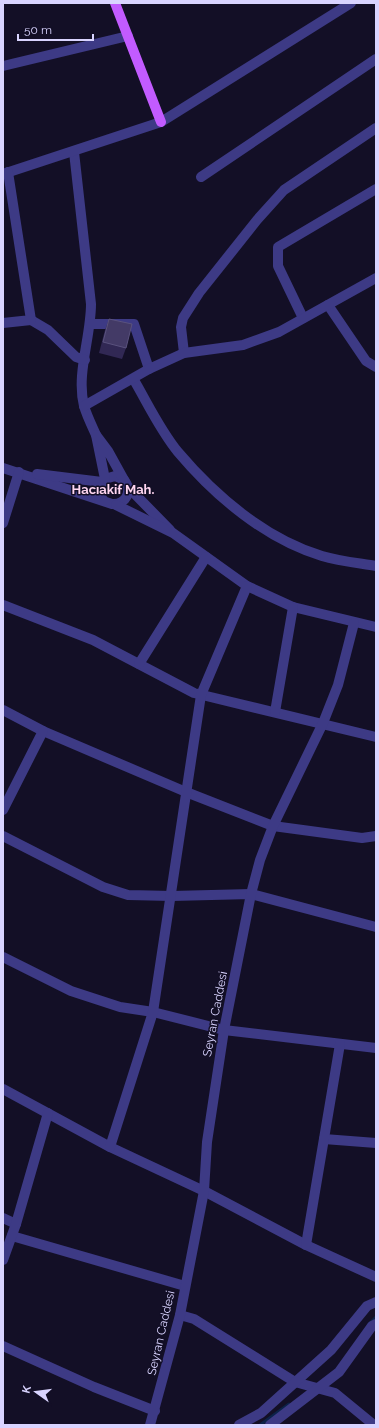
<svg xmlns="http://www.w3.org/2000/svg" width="379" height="1428" viewBox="0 0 379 1428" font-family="Raleway,sans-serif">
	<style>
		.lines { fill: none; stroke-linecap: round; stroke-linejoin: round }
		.stream { stroke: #0c2248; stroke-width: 3 }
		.minor { stroke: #3d3a85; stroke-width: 10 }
		.major { stroke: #c25bff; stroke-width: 10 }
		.wall { fill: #312854 }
		.building { fill: #433a66; stroke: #5a527e }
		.labels { text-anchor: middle; stroke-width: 3; stroke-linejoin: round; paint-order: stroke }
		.street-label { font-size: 12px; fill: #d9d4ff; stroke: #130f26 }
		.neighbourhood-label { font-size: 13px; font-weight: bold; fill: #ffd6f0; stroke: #130f26 }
	</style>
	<rect width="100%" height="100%" fill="#130f26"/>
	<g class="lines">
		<!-- stream -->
		<g class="stream">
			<path d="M369 1324 376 1317"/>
			<path d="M260 1425 289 1404"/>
		</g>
		<!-- minor -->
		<g class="minor">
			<path d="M3 66 128 36"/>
			<path d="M74 152 91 304C91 337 76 374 84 406 87 416 92 426 96 435"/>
			<path d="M3 174 161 122 351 3"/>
			<path d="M201 177 376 59"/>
			<path d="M328 305 366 361 376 367"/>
			<path d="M303 318 278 266V247L376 189"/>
			<path d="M31 320 48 330 76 357 85 360"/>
			<path d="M3 323 31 320 8 172"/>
			<path d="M91 324H134L149 369"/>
			<path d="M184 353 181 327 183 318 199 293 257 220 284 190 376 128"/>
			<path d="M134 380C148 404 160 430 178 452 216 497 266 539 322 556 339 561 358 563 376 566"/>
			<path d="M84 406 149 369 184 353 243 345 279 332 376 278"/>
			<path d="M3 468 112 504C126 505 133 491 124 480L115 476 105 479 100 487 101 497 104 501"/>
			<path d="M37 474 102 482"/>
			<path d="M105 479 96 435 108 451 124 480"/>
			<path d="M127 486 170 530"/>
			<path d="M116 505 173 533 247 586 293 607 376 627"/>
			<path d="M3 523 19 472"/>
			<path d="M3 605 93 640 194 693 376 737"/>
			<path d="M139 664 206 557"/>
			<path d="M3 710 43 731 186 792 273 826 362 838 376 836"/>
			<path d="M275 712 293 607"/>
			<path d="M3 810 43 731"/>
			<path d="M3 836 103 887 128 895 172 896 251 894 376 927"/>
			<path d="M3 957 71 991 120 1007 153 1012 224 1030 376 1048"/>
			<path d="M3 1089 110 1147 204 1191 306 1245 376 1277"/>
			<path d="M324 1139 376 1143"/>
			<path d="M110 1147 153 1012 201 695 247 586"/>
			<path d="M3 1218 16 1224"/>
			<path d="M12 1236 185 1286"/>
			<path d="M306 1245 340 1044"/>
			<path d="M3 1260 16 1224 48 1113"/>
			<path d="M180 1315 194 1319 295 1382 335 1393 374 1425"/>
			<path d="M3 1346 94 1387 155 1411"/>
			<path d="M150 1425 180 1315 204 1191 207 1142 224 1030 251 894 260 860 273 826 323 723 338 685 354 623"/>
			<path d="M239 1425 261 1413 331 1350 367 1306 376 1302"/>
			<path d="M270 1425 339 1372 372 1326 376 1324"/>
		</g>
		<!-- major -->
		<path class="major" d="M115 3 161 122"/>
	</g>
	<!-- wall -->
	<path class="wall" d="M109 319 126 348 122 359 99 353 105 330Z"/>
	<!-- building -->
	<path class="building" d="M109 319 132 324 126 348 103 342Z"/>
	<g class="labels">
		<!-- street labels -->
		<g class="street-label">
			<text transform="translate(215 1014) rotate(-79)" y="4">Seyran Caddesi</text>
			<text transform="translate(161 1333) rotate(-77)" y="4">Seyran Caddesi</text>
		</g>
		<!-- neighbourhood labels -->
		<g class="neighbourhood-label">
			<text x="113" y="494">Hacıakif Mah.</text>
		</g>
	</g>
	<!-- border -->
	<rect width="379" height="1428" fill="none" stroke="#d9d4ff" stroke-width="8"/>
	<!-- north arrow -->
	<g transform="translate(36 1392) rotate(284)" stroke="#130f26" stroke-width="3" paint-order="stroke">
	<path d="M0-3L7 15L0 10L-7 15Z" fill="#d9d4ff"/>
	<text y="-6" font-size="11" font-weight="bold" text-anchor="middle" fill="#d9d4ff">K</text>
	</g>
	<!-- scale -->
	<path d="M18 34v6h75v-6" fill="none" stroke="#d9d4ff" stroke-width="2"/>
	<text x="24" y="34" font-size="12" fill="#d9d4ff" stroke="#130f26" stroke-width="3" paint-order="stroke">50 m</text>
</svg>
